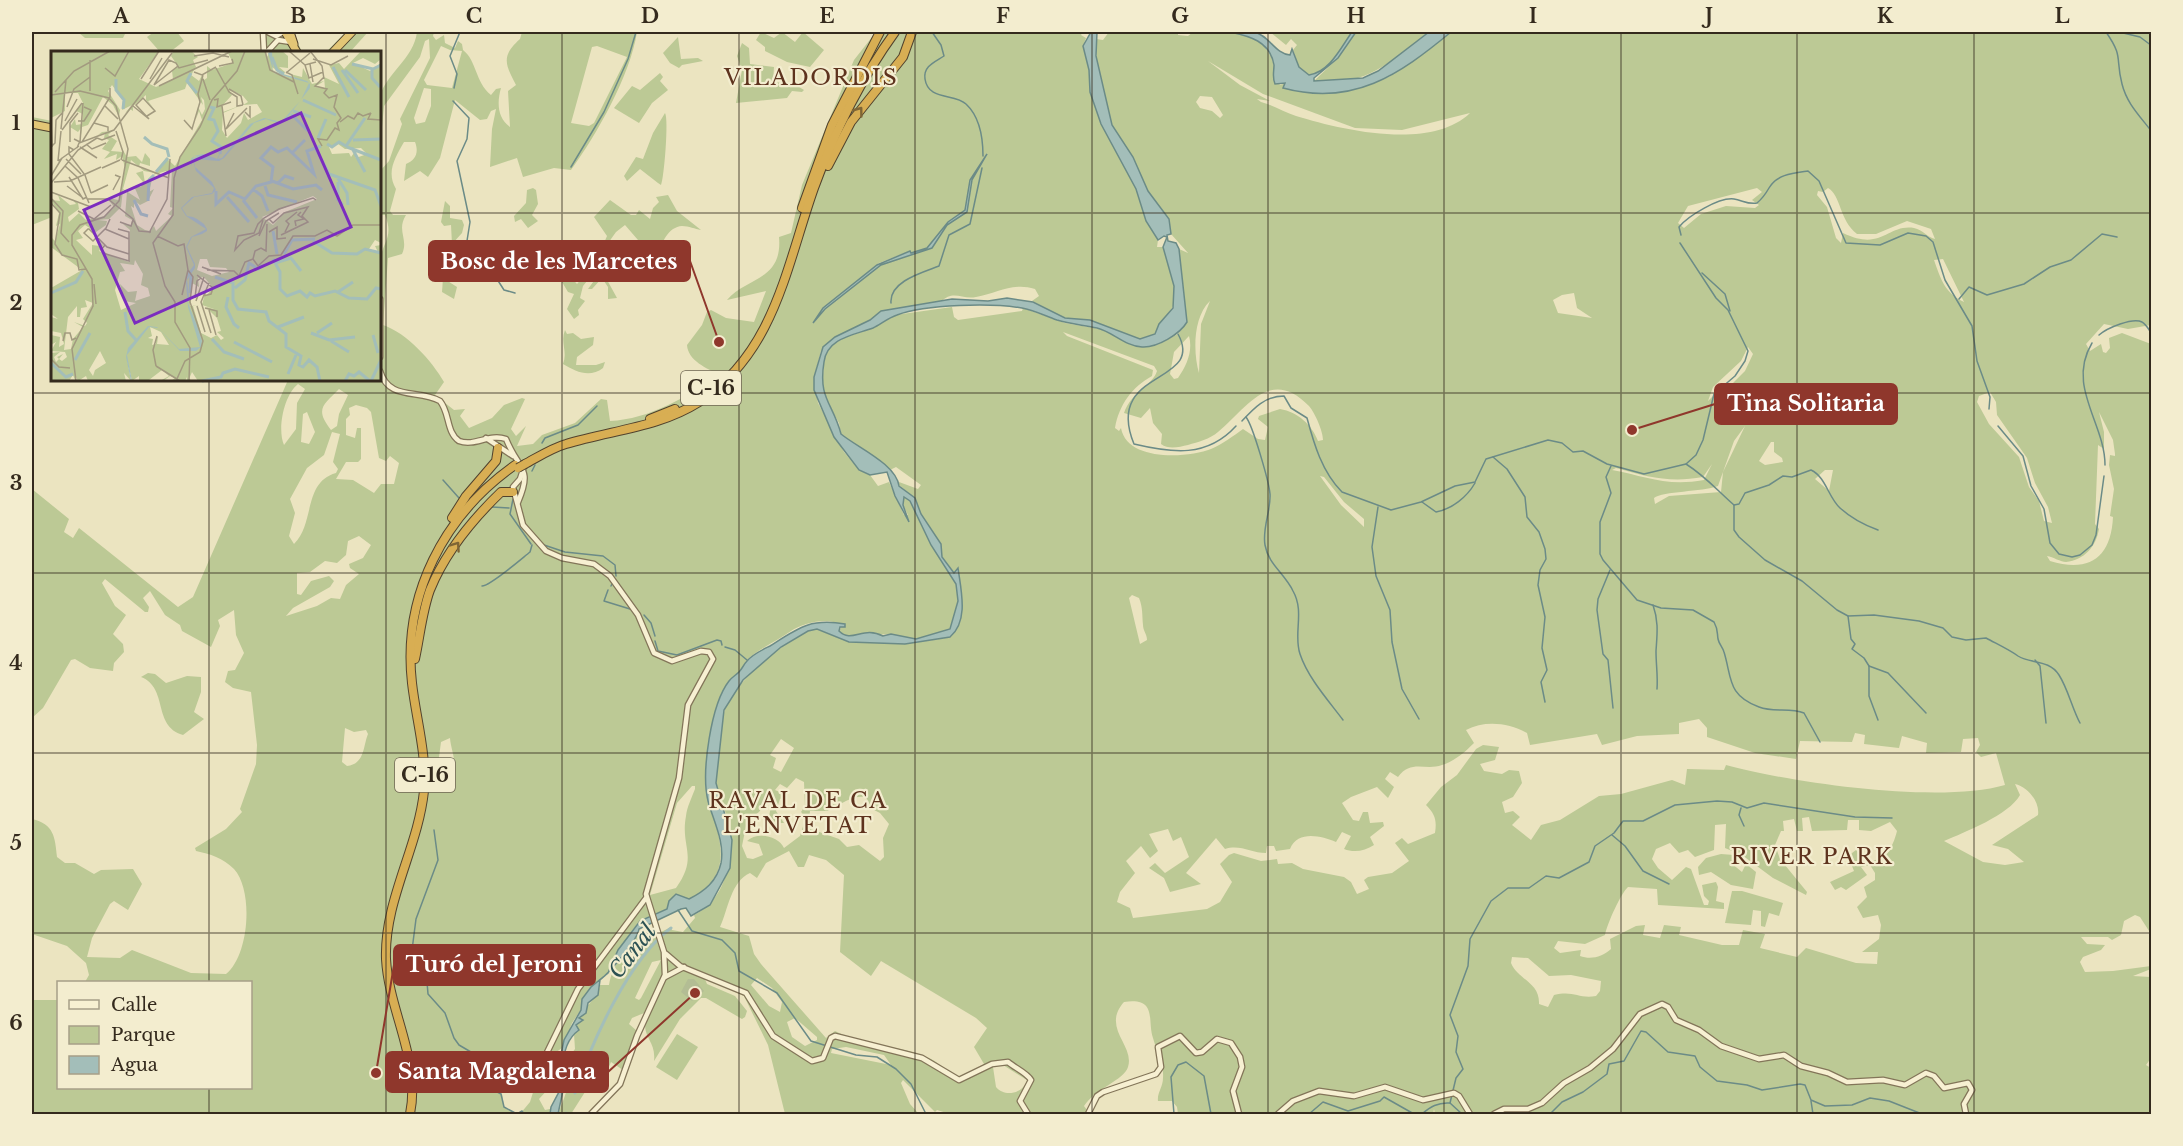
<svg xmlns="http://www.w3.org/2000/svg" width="2183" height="1146" viewBox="0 0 2183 1146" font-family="'Libre Baskerville',serif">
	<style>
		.green { fill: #bcc995; fill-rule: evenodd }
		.cemetery { fill: #b3bd94 }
		.water { fill: #a3beb9; stroke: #6b8b87; stroke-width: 1.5 }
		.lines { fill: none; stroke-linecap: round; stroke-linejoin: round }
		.stream { stroke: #6b8b87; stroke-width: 1.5 }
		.canal { stroke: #a3beb9; stroke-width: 3 }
		.tertiary-casing { stroke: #837559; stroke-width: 7 }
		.trunk-casing { stroke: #51422d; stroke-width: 9 }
		.motorway-casing { stroke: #51422d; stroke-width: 10 }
		.tertiary { stroke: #f7f0d2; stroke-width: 4.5 }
		.trunk { stroke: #e3c676; stroke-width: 7 }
		.motorway { stroke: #d8ae53; stroke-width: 8 }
		.motorway-bridge-casing { stroke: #51422d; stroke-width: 10; stroke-linecap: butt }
		.motorway-bridge { stroke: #d8ae53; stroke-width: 8 }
		.oneway { stroke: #7e6535 }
		.grid { fill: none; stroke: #342a1d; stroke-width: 1.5; stroke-opacity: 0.55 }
		.labels { text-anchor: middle; stroke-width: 4.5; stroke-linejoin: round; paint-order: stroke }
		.shield { fill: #f3edcf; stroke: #6d6452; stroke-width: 1.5 }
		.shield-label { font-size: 20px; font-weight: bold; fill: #342a1d }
		.neighbourhood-label { font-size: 22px; letter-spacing: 1.5px; fill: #5e331e; stroke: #f3edcf }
		.water-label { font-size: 22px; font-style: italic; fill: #2c5153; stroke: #f3edcf }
		.inset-river { fill: none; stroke: #a3beb9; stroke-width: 3 }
		.inset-road { fill: none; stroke: #a29a7f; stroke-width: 1.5 }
		.view { fill: #7b2cbf; fill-opacity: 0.15; stroke: #7b2cbf; stroke-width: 3 }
		.inset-edge { fill: none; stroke: #342a1d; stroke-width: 3 }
		.leader { fill: none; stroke: #8f372c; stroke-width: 2 }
		.callout-dot { fill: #8f372c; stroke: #f3edcf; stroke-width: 2 }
		.callout { fill: #8f372c; stroke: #8f372c; stroke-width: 2 }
		.callout-label { font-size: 22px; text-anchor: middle; font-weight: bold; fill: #fff }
		.neatline { fill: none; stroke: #342a1d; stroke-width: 2 }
		.grid-label { font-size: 20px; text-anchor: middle; font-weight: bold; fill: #342a1d }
	</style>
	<rect width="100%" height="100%" fill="#ebe4c0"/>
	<!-- green -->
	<g class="green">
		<path d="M78 32H126L123 38H85Z"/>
		<path d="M154 32H177L184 41 170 52H160L147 37Z"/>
		<path d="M261 32H293L302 52H262Z"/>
		<path d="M346 32H368L350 52H326Z"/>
		<path d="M417 32H434L433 36 436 40 444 35 445 43 455 48 458 41 462 44 463 50C477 61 475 82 491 95L496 89 501 88C497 102 497 118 510 127L508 91 516 85C505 64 501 56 520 39L522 32H637C630 76 597 134 571 170L554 168 523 177 517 158 490 167 492 129 496 109 491 111 487 119 480 120 455 100 440 158 428 177 420 171 404 181 406 164C416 160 419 152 415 142H404C395 158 386 172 396 189L390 211 393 215H406C396 231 409 239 402 254L388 258 383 325C407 333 432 361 444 382L435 395 454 410 465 409 460 416 469 428 492 418 504 405 522 398 525 399 511 429 516 436 526 426 517 446 533 444 542 435 575 423 601 399 607 400 610 421C650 419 686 397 719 375 707 368 688 361 687 345L702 325 707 312 711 310 726 318 754 322 766 291 727 300C746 277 783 281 779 237L791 233 802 185 854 60 876 32H1067L1069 34 1070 32H1083L1081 35 1086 38 1083 46 1089 70 1090 92 1101 124 1136 189 1146 221 1158 240 1157 247H1163L1174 286 1175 303 1155 334 1140 339 1090 320 1065 318 1032 301 1039 296 1035 289C1013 282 998 293 976 297 962 300 953 289 941 302L881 311 870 320 835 337 821 351 814 377 818 403 844 452 859 470 870 475 878 486 889 482 904 515H908L903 505 904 497 910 501 931 545 956 584 958 601 950 629 916 639 891 634 847 636 815 625 824 623 838 627 839 631 842 626C830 616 803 623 791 631 778 640 761 648 749 658 744 662 743 669 738 673 735 676 731 678 728 682 711 708 704 766 707 797 708 804 712 811 714 818 725 856 726 878 689 900L677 895 667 909 640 921 630 933 608 973 591 987 582 999 584 1005 572 1023 563 1047 554 1054 551 1086 539 1099 545 1110 550 1109V1114H520L530 1102 535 1086 526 1081 531 1072 527 1070 508 1087 501 1081 495 1087 502 1094 504 1107 518 1114H32V1000H58V1088H250V982H85L89 975 86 963 67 946 32 934V819C54 824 55 837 57 857L65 863H75L94 874 101 870 133 869 142 884 128 910 114 901 110 904 92 938 87 957 120 958 132 950 191 973 226 974C249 956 254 891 234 869 223 858 210 854 196 851L195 848 226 829 242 812 240 809 256 764 257 745 251 692 233 688 225 682 228 671 235 670 244 653 236 635 234 610 218 620 220 626 211 647 182 631 180 625 165 615 150 591 143 598 149 607 148 612H145L105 579 102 583 115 606 126 615 113 634 123 644 124 652 114 663 113 671 90 668 75 659 71 660 43 708 32 718V489L69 519 64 532 73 538 79 528 178 607 193 597 288 380H380V260C383 241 394 237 385 215H382L380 221V171L389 161 402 124 400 119 430 58 429 39 425 41 420 57 384 106 380 148C380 132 375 110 380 96 386 74 414 58 417 32ZM441 46 450 50 462 51 452 88 427 85 424 80ZM597 46 627 57 594 123 589 126 571 123 592 47ZM424 88 431 89V106L425 122 416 124 414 118ZM973 175 967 212 947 225 932 248 881 265 825 309 813 323 823 308 879 263 910 251V254L927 248 948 222 965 210ZM298 384 305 389 297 403 296 429 284 445C277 429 284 395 298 384ZM339 389 348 395 339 414 337 426 331 430C314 408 324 405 339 389ZM356 405 367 408 371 412 379 458 386 461 390 456 399 463 394 484H381L374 493 353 480 336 479 346 462H358L361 459V428H357L355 438 346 435V419L350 415 349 408ZM307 412 315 432 309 444 301 442 303 414ZM332 432 340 434 333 462 338 469 336 473C303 482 315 524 294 544L289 536 295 513 290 499 307 468 324 455ZM359 536 371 545 363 558 349 564 350 568 359 574 346 585 340 599 331 598 317 606 286 616 293 608 330 587 334 581 329 576 311 581 301 595 297 594V573L310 572 325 561 337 563 346 555 348 541ZM345 728 354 732 366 730 368 734C363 746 365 764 347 766L342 762ZM450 738C451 753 462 770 445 779L439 757 441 742ZM692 786H695V789C692 797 687 807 686 816 680 847 699 856 676 888L650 895 677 803Z"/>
		<path d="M761 32 774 38 782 32 795 42 803 32 824 50 810 67 787 62 765 51V47L756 40Z"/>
		<path d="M1109 32H1178V35L1188 36 1193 32C1219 32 1256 27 1270 55 1276 65 1273 75 1280 85L1286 83 1284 87 1287 89 1315 94 1389 77 1451 32H2151V325L2128 329 2104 324 2086 344 2090 351 2101 344 2103 352 2106 353 2110 348 2109 338 2122 333 2151 344V934L2140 917 2135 915 2124 921 2121 935 2112 940 2108 937H2081L2087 944 2105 945 2101 950 2083 957 2080 962 2085 972 2113 971 2151 966V969L2133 976 2151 977V1058L2146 1065 2151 1068V1114H1435L1434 1109 1433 1114H1178L1177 1107 1172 1101H1158C1157 1093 1163 1087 1163 1078 1164 1061 1157 1053 1153 1038 1147 1021 1158 997 1124 1002 1101 1028 1135 1045 1128 1067 1124 1080 1095 1089 1084 1106L1090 1114H950L937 1110 935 1112 903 1080 901 1083 910 1104 919 1114H785L768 1045 744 996 704 977 707 984 735 996 747 1011 745 1017 742 1019 706 998H701L680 1019 654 1061C656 1043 645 1039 645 1025 644 1012 658 993 664 981L660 980 644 1013 632 1018 629 1024 637 1031 623 1070 611 1062 603 1081 597 1084 592 1081 571 1114H558C565 1096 573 1079 568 1058L575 1049 574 1034 577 1031C573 1012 598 1002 600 985H609C613 963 624 954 638 934L642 935 647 929 657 934 671 927 672 930 683 932 695 918 694 915C730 897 735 850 726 814 723 804 717 795 716 784 716 773 722 711 727 703 739 680 783 642 808 631 820 626 833 638 846 640 881 645 915 644 950 637 962 606 963 601 958 568L955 574 941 555V544L921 514 915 498 899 485V482L918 489 921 485 896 467 890 470 841 434 839 423 822 393 824 361 828 348 844 338 873 328 895 315 952 307 954 317 958 320 1022 311 1023 308 1065 323 1105 330 1129 344 1142 347 1157 345 1178 334 1187 322 1179 249 1188 253 1171 234 1169 219 1148 191 1133 157 1112 125 1097 64 1096 39 1103 40ZM1208 61 1263 94 1355 128 1402 130 1470 113C1431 151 1342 130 1296 116 1284 112 1273 105 1261 102L1257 99 1270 101 1240 85ZM1200 96 1212 97 1223 115 1220 118 1212 111 1200 108 1196 102ZM1757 188 1762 192 1752 200 1759 205 1755 208 1726 206 1701 214 1684 228 1678 223 1688 206ZM1828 188C1841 195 1839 220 1857 234H1876L1907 221 1931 229 1935 239C1927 237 1923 230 1914 228 1887 224 1882 252 1843 233L1841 243 1836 238 1827 207 1817 195 1818 191 1823 192ZM1943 259 1964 302C1945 293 1941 280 1934 260ZM1574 293 1577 308 1592 318 1558 313 1553 300 1562 295ZM1210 301 1201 324 1199 373C1193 353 1193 317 1210 301ZM1063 332 1154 366 1157 371C1153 385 1131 392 1124 413L1141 418 1150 408 1153 423 1162 434 1161 444C1169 450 1179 447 1188 445 1198 442 1210 439 1218 432 1247 408 1270 366 1309 406 1315 413 1323 431 1323 440L1318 441C1312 425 1298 412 1280 409L1259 416 1258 419 1268 427 1265 440 1258 439 1243 429C1233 436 1223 444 1211 449 1188 458 1127 462 1121 428L1119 431 1115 428C1119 405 1132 387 1152 376L1153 370 1067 336ZM1189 336C1193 351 1187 365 1178 378L1174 379 1170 374 1174 352ZM1748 347 1753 354 1745 371 1727 389 1724 414 1717 417 1715 394 1708 401 1713 387 1741 361ZM1990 392 1996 402 1997 415 2027 458 2035 483 2048 507 2052 523 2044 521 2039 501 2029 487 2019 457 1989 424 1977 402 1979 396ZM2099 412 2113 440 2115 454V456L2110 455 2109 465 2114 489 2110 516 2113 517C2111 558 2089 573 2050 561L2047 556C2053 557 2061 562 2066 562 2084 560 2096 547 2099 529L2095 524 2098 445 2104 449V432ZM1745 426 1723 472 1721 492 1669 496 1655 504 1654 498C1663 491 1702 492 1718 486L1734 441ZM1771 442H1774V452L1782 458 1783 462 1765 465 1759 461ZM1712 464 1704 480C1666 487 1645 476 1612 470L1616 468C1648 477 1670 483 1703 477ZM1825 470H1833L1829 491 1815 479ZM1320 476 1324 477 1344 502 1364 519V527L1341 505ZM1132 595 1139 598C1143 608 1142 615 1143 625 1143 631 1147 634 1147 640L1140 644 1129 598ZM1699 719 1707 728V737L1755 753 1796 759 1800 741 1852 742 1855 733 1865 735 1864 744 1899 748 1902 736 1927 743 1926 753 1961 752 1963 739 1978 738 1980 745 1976 752 1981 757 1996 753 2005 785C1940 804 1792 783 1726 765L1724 770 1687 769 1685 785 1672 780 1621 794 1599 796 1560 820 1541 825 1531 840 1512 825 1520 817 1513 811 1505 813 1502 802 1513 797 1522 783 1519 771 1509 770 1502 774 1484 771 1480 764 1495 760 1499 747 1483 745 1476 749 1457 775 1441 787 1426 805C1435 814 1437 820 1435 833L1408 844 1402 838 1395 843 1409 861 1392 873 1368 877 1364 880 1369 889 1357 894 1351 882 1344 877 1303 869 1292 863 1278 864 1277 859 1261 861 1234 853 1229 855 1220 864 1232 882 1220 902 1207 909 1133 918 1130 908 1117 902 1120 892 1135 873 1126 861 1141 846 1150 858 1158 851 1149 834 1168 829 1173 841 1181 837 1189 857 1165 873 1155 863 1149 868 1164 878 1170 892 1201 884 1186 873 1216 838 1225 849C1240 844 1251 853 1266 853L1267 846H1274L1276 851 1290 849C1298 830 1321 836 1336 842L1342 832 1351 836 1344 849C1354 853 1365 851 1374 845L1370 837 1384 826 1383 822 1370 823 1368 812H1363L1359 821 1353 820 1342 803 1351 797 1377 787 1388 798 1394 787 1385 779 1390 772 1398 777C1411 759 1425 771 1442 765 1455 761 1465 752 1474 743L1466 730C1485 720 1509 723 1527 733L1530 745 1597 734 1602 745 1637 736 1679 734V723ZM781 739 794 748 781 772 773 768 776 758 770 755ZM796 778 804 782 805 806 801 812 806 817 800 836 784 848C779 836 757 831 747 841L759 844 763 855 753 859 747 858 742 846 747 821 759 812 771 796 777 803 770 811 768 823H784L776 811 780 799 787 795 775 790 780 784 787 788ZM2015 784C2028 787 2040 802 2038 815L1992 845 2008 849 2024 862 2005 865 1983 862 1944 841C1965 832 2009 815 2020 795ZM866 797 872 809 880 813 889 824 883 838 884 857 880 861 859 845 847 847 839 839 808 828 810 811H828L830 808C843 804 852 795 866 797ZM1809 817 1812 831 1847 830 1848 820H1859V830L1871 831 1890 822 1897 831C1892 850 1887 856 1868 863L1856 850 1848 856 1854 871 1830 882 1835 890 1841 887 1846 890 1867 875 1861 867 1870 865 1875 873V880L1864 887 1867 897 1857 907 1863 918 1878 915 1881 925 1879 939 1862 952H1878L1877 964 1856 963 1806 948 1797 957 1760 948 1765 934 1743 930 1739 945H1722L1679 935 1681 927 1664 925 1660 938 1643 935 1645 925 1636 926 1610 939 1611 949C1602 957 1591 960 1580 956L1581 950 1560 953 1554 948 1558 941 1585 944 1605 935C1607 924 1621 893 1628 887L1657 889 1658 905 1724 909V903L1716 901 1718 887 1716 882 1702 885 1704 896 1709 901 1708 905H1704L1691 869 1686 867 1672 880 1658 868 1652 859 1656 849 1670 843 1679 853 1688 850 1695 857 1714 850 1715 825 1726 824 1725 848 1742 855 1773 878 1806 895 1807 892 1780 859 1775 845 1781 831H1784L1783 821 1794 819 1797 831H1803L1802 818ZM789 851 798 867H804L809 855 826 860 844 875 840 952 871 976 881 961 976 1018 987 1028 974 1047 984 1064 971 1074 958 1079C948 1073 941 1064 931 1059 901 1045 865 1046 835 1031L826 1038 761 964 754 954 749 936 720 927C728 910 731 881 750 873L757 878 766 863ZM1512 957 1528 958 1549 976 1571 975 1601 981 1600 991 1596 996C1578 999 1574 990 1554 995L1548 1007 1539 1004C1540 982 1518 980 1511 963ZM661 960 641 998 639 1000 635 998 652 962ZM757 978 772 988 782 1002 780 1012 769 1006 751 985ZM795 1018 817 1037V1040L805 1046 792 1037 787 1022ZM846 1047 884 1055 891 1065 831 1053 832 1049ZM1003 1065 1027 1080C1024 1093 1005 1098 996 1087L993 1067Z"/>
		<path d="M1270 32H1352C1341 47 1330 72 1309 75L1299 67 1293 50 1297 45 1291 39 1286 45Z"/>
		<path d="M1356 32H1429C1389 62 1368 87 1314 81L1338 58Z"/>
		<path d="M678 37 681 59 698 58 703 61 682 65 679 68 670 63 663 53Z"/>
		<path d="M742 43 749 48 750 64 774 67 773 82 794 84 804 90 802 92 792 91 787 98 736 103 742 70 737 56Z"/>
		<path d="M660 73 663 77 660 81 668 90 652 103 639 123 614 108 632 86 640 90Z"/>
		<path d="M665 113C669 119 664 179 661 185L658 183 640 169 627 181 624 176 636 157 643 159 653 133Z"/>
		<path d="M32 117 52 121V217L32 225Z"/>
		<path d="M533 188 536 190 538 204 532 215 538 221 528 228 521 219 515 222 514 216 526 203 527 190Z"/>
		<path d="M668 195 677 211 701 230C695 229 689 226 682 226 664 227 655 256 661 269L646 279V256L641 254 630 262 626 261 629 248 638 240 625 225 616 232 606 246 609 255 604 259 601 269 617 298 608 299V287L602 278 592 289H588L599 274 595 271 583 286 580 298 585 301 578 310 579 315 574 319 567 309 574 294 568 292 559 277 565 271 577 284 595 264 607 236 594 217 610 200 631 215H636L639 210 650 219 653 208 659 202 656 197Z"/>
		<path d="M445 201 450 206V218L462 220 464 225 462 233 452 244 451 225 444 226 441 222Z"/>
		<path d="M443 278 457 287 454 299 442 292Z"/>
		<path d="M565 330 567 334 573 333 581 339 594 337 593 345 577 357 576 365H596L605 362 603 368C590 378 576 372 563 364 568 352 560 342 565 330Z"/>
		<path d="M148 673 155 674 166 683 187 676 201 677V692L194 712 204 719 183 735C152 726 169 688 141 677Z"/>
		<path d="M1721 854 1734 855 1731 863 1742 872 1746 864 1756 872 1753 889 1731 885 1711 872 1699 875 1698 867 1706 858Z"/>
		<path d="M1732 891H1742L1783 903 1779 916 1769 913 1765 927 1761 926V911L1753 910 1751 925 1725 923Z"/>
		<path d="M677 1034 698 1047 677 1080 656 1067Z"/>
	</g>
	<!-- cemetery -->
	<path class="cemetery" d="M688 979H694L704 991 692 1001 681 992Z"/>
	<!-- water -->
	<g class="water">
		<path d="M1091 32H1097L1096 56 1112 125 1133 157 1148 191 1169 219 1171 234 1167 235 1168 241 1176 243 1179 249 1187 322C1180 334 1157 348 1142 347 1125 346 1113 332 1097 328 1083 325 1070 324 1057 320 1045 316 1034 310 1022 308 992 303 926 304 897 315 888 318 881 324 873 328 854 335 827 338 824 362 818 399 833 403 841 434 858 448 896 464 899 486L915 498 921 514 941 544 942 557 954 573 958 568C961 590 969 621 950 637L905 644 849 642 817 629 808 631 781 647 743 680 724 710 716 783 732 840 730 868 710 905 691 916 686 908 681 909 639 929C637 941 610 972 600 980L598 995 588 1003 586 1013 579 1018 583 1020 576 1025 579 1030C565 1040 563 1057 563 1069L567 1072 558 1114H550L551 1107 561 1088 558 1069 564 1040 581 1010 582 999 591 987 608 973 618 950 640 921 667 909 669 901 676 894 689 899C705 891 717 881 721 863 725 842 713 820 708 801 701 772 711 704 729 681 732 677 736 675 739 672 742 669 744 664 747 661 753 654 762 650 770 646 798 628 810 618 845 624V627H840L839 631C852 644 863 625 883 636L891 634 916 639 950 629 958 601 956 584 931 545 910 501 904 497 903 505 909 522 895 496 887 472 870 475 859 470 834 437 814 390V377L823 347 835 337 870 320 881 311 952 299 988 301 1007 298 1033 302 1065 318 1090 320 1140 339 1155 334 1159 324 1173 308 1174 286 1163 247 1167 237 1164 236 1158 240 1146 221 1136 189 1101 124 1090 92 1089 70 1083 46Z"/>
		<path d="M1230 32C1237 31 1247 30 1254 32 1269 35 1275 54 1290 55L1292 49 1299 67 1309 75C1330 72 1341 47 1352 32H1356L1338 58 1314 78V81L1363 78 1378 71 1429 32H1451C1399 75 1353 107 1283 88L1285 83 1275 84C1272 77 1274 72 1274 65 1270 41 1249 36 1230 32Z"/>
		<path d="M987 154 972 180 967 212 947 225 932 248 881 265 825 309 813 323 823 308 877 265 910 251 911 253 927 248 948 222 965 210 970 180Z"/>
	</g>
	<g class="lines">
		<!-- stream -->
		<g class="stream">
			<path d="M932 32 941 45 944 56C935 62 923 66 925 79 928 101 955 93 966 104 980 117 983 138 983 156"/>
			<path d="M2106 32C2124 58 2115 57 2122 84 2127 104 2140 116 2152 132"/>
			<path d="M2119 32 2140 37 2152 46"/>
			<path d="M454 88 457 74 450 56 460 32"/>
			<path d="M453 101 469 118 467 139 457 161 470 222 466 247 468 254 495 276 504 290 515 293"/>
			<path d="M571 167 604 112 628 59 636 32"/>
			<path d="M1681 235 1679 227C1688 216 1719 197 1734 199 1742 200 1748 205 1757 203 1763 198 1765 195 1769 188 1777 174 1794 173 1808 171L1819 181 1846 243 1880 245 1908 233 1926 236 1933 242 1945 280 1972 326 1977 361 1990 397 1989 409"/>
			<path d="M1702 273 1725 294 1730 311"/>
			<path d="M1959 299 1969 287 1987 295 2024 284 2050 267 2071 260 2102 234 2117 237"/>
			<path d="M891 303C889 281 924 272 939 266L949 235 970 224 982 168"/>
			<path d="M1178 334C1206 385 1103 368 1134 444 1172 453 1207 458 1236 426"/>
			<path d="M2099 335C2107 328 2133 317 2142 322 2146 324 2149 330 2152 334"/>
			<path d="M2092 343C2066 386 2105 423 2105 465"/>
			<path d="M1246 417C1253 426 1269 482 1270 494 1271 511 1262 528 1265 545 1268 564 1285 574 1293 591 1305 612 1293 634 1300 654 1308 678 1328 700 1343 720"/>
			<path d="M1242 421C1254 408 1265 396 1284 396L1291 408 1307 418C1314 444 1322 472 1342 492L1391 510 1421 502 1455 486 1475 482 1486 459 1548 440 1562 443 1573 452 1583 451 1607 464 1644 474 1686 464 1696 455 1703 440 1714 394 1735 376 1745 361 1748 351 1728 310 1716 298 1680 243"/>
			<path d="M1998 426 2023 456 2031 486 2044 509 2050 543 2059 554 2072 557 2080 555 2092 545 2096 535 2104 476"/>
			<path d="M542 443 545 438 578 425 597 406"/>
			<path d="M1493 457 1507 469 1525 497 1527 517 1539 532 1545 549 1546 559 1540 570 1538 585 1545 617 1542 648 1547 670 1541 682 1545 702"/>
			<path d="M1686 464C1705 476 1717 490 1734 505V530L1739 537 1765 560 1802 581 1837 610 1848 616 1874 615 1919 621 1943 628 1952 637 1966 640 1986 638C1997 644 2008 649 2018 656 2030 664 2049 659 2059 675 2068 689 2072 708 2080 723"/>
			<path d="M1611 466 1606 477 1611 493 1600 522V554L1603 560 1637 600 1661 608 1693 610 1714 622C1718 629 1717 632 1718 639 1719 644 1723 648 1724 652 1732 678 1727 695 1759 707 1774 713 1790 707 1804 713L1820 742"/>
			<path d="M532 471 535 465"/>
			<path d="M443 480 459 498"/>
			<path d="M513 499 510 514 531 544"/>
			<path d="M1422 502 1436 512C1452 509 1467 497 1475 483"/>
			<path d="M1734 505 1739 504 1745 493 1769 485 1783 476 1792 477 1811 470C1826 477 1828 497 1840 508 1851 518 1864 525 1878 530"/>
			<path d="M492 507 509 508"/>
			<path d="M1378 507 1372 547 1376 576 1390 610 1392 642 1402 689 1419 719"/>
			<path d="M544 545 565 552 603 556 615 565 616 576"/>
			<path d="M1610 570 1598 599 1597 610 1603 654 1608 660 1613 708"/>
			<path d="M482 586C490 586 520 560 530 552L532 545"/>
			<path d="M611 586 612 584"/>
			<path d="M608 590 604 601 630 609"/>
			<path d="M1653 605C1659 622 1657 635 1656 651 1656 665 1658 676 1657 689"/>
			<path d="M644 615 651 623 655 636"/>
			<path d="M1848 616 1851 639 1855 644 1852 649 1864 658 1869 666 1888 673 1926 713"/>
			<path d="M655 641 658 651 677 655 717 640 721 641 722 645"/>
			<path d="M725 647 735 650 747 660"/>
			<path d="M2035 660 2040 666 2046 723"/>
			<path d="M1869 666V696L1878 720"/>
			<path d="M1741 808 1739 815 1744 826"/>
			<path d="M434 830 438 860 416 919 412 950 421 975 427 982 428 994 445 1013 454 1038 459 1045 476 1055 479 1076 490 1088 501 1094 504 1107 517 1114 522 1111 524 1114"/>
			<path d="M1612 835 1625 846 1643 871 1669 884"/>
			<path d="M678 910 692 931 722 940 735 953 739 971 777 993 811 1041 856 1055 877 1057 896 1069 911 1084 926 1114"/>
			<path d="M1811 1101 1813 1114"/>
			<path d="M1450 1103 1456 1078 1463 1069 1456 1052 1458 1036 1450 1015 1468 966 1470 939 1491 901 1508 888H1529L1546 876 1559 878 1589 862 1595 846 1614 833 1623 821H1643L1675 805 1717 801 1732 802 1747 808 1764 803 1855 817 1892 818"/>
			<path d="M1174 1114 1171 1077 1178 1065 1186 1062 1204 1076 1211 1114"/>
			<path d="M1309 1114 1323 1102 1348 1111 1380 1101 1384 1097 1414 1114"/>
			<path d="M1422 1114C1430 1107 1438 1102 1450 1103L1462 1114"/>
			<path d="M1550 1114 1562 1102 1583 1092 1607 1074 1609 1064 1624 1061 1641 1031 1646 1032 1668 1052 1695 1056 1700 1067 1717 1081 1747 1085 1762 1090 1800 1084 1805 1085 1811 1100 1825 1106 1852 1105 1870 1098 1889 1101 1922 1114"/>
		</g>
		<!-- canal -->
		<g class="canal">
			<path d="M575 1093C591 1043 629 959 671 928"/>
			<path d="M566 1114V1113"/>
		</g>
		<!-- tertiary casing -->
		<g class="tertiary-casing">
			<g id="tertiary">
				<path d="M263 32 264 52"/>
				<path d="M268 32 276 36 283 32"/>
				<path d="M267 52 278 40 291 42"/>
				<path d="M380 299V357"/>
				<path d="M380 371C389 401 418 389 440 401 450 413 446 432 459 441 475 447 489 433 506 439 519 471 533 467 518 502"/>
				<path d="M486 438 513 456"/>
				<path d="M514 493 513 487 520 479 523 470"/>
				<path d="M515 495 523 525 546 551 562 558 594 564 610 576 638 615 654 653 672 661 701 651 709 652 713 659 688 705 679 778 646 894 664 952 665 975 637 1036 620 1084 591 1114"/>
				<path d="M666 954 680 966 746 993 773 1036 812 1061 823 1058 831 1038 835 1036 922 1058 959 1080 992 1064 1008 1062C1015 1068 1027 1073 1031 1080L1020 1101 1028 1114"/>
				<path d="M665 977 684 967"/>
				<path d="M535 1077 578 989 646 898"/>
				<path d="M1088 1114 1097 1096 1103 1092 1156 1074 1161 1067 1158 1047 1180 1036 1196 1053 1202 1052 1217 1039 1231 1043 1240 1057 1242 1067 1233 1091 1239 1114"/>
				<path d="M1278 1114 1293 1101 1319 1091 1354 1096 1385 1087 1423 1100 1454 1093 1459 1096 1470 1114"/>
				<path d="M1494 1114 1504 1109H1528L1542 1103 1564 1083 1590 1068 1613 1049 1640 1014 1662 1004 1668 1007 1676 1020 1699 1030 1721 1046 1759 1059 1784 1055 1801 1066 1828 1073 1847 1082 1883 1080 1905 1085 1926 1073 1934 1076 1944 1088 1968 1083 1972 1090 1964 1104 1966 1114"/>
			</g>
		</g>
		<!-- trunk casing -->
		<g class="trunk-casing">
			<g id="trunk">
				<path d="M285 32 297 52"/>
				<path d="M290 32 294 44"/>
				<path d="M333 52 352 32"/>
				<path d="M32 124 52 128"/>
			</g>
		</g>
		<!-- motorway casing -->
		<g class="motorway-casing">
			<g id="motorway">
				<path d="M828 166 851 122 903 57 912 32"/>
				<path d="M802 208 832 125 880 32"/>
				<path d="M650 419 675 409"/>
				<path d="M525 464C538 457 552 448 566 444 611 430 658 428 699 402 775 352 786 267 814 188 834 133 861 79 895 32"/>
				<path d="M452 518 466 496 496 461 498 448"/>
				<path d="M415 659C420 636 422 612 430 590 445 553 473 519 501 492H513"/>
				<path d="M410 1114C421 1060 389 1012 386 959 384 901 418 848 424 791 427 754 416 719 412 683 402 595 444 515 515 465"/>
			</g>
		</g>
		<!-- tertiary -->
		<use href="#tertiary" class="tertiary"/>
		<!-- trunk -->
		<use href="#trunk" class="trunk"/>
		<!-- motorway -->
		<use href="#motorway" class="motorway"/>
		<!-- motorway-bridge casing -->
		<g class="motorway-bridge-casing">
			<path id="motorway-bridge" d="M518 468 525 464"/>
		</g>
		<!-- motorway-bridge -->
		<use href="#motorway-bridge" class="motorway-bridge"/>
	</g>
	<!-- one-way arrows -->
	<defs><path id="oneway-chevron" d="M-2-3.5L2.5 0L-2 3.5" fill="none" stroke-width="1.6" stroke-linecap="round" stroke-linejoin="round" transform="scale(1.5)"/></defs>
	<g class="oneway">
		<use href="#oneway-chevron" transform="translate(859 111) rotate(-53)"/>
		<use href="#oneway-chevron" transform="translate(456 546) rotate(-55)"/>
	</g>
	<!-- grid -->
	<path class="grid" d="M209 32V52M386 32V1114M562 32V1114M739 32V1114M915 32V1114M1092 32V1114M1268 32V1114M1444 32V1114M1621 32V1114M1797 32V1114M1974 32V1114M32 213H52M380 213H2152M209 380V982M32 393H2152M32 573H2152M32 753H2152M32 933H2152M209 1088V1114"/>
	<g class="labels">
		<!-- shield labels -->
		<g class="shield">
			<rect x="681" y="371" width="60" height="34" rx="4.5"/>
			<rect x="395" y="758" width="60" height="34" rx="4.5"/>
		</g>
		<g class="shield-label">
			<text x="711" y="395">C-16</text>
			<text x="425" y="782">C-16</text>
		</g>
		<!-- neighbourhood labels -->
		<g class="neighbourhood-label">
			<text x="811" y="85">VILADORDIS</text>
			<text x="798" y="808">RAVAL DE CA<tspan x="798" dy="25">L'ENVETAT</tspan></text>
			<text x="1812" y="864">RIVER PARK</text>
		</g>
		<!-- water labels -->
		<g class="water-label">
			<text transform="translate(632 951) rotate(-52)" y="8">Canal</text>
		</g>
	</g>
	<!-- overview -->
	<g transform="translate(51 51)">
		<rect width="330" height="330" fill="#ebe4c0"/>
		<path d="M0 0H108L88 28 105 36 122 28 121 20 127 15 120 5 122 0H140L147 6 142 9 145 16 140 24 148 30 151 24 153 29 156 27V15L161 19 182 12 177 2 168 0H215L216 6 219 0 221 7V0H231L237 5V17L228 16 234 21 232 24 221 16 223 22 245 28 239 23 251 26 252 17 261 33 273 30 264 36 274 37 273 26 288 33 278 14 288 12 293 18 310 0H330V8L324 13 312 7 302 12 319 20 330 12V192L324 189 318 198 327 201 324 195 330 194V330H147L141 321 138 328 142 330H136V326L134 330H120L124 327 119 325 112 330H109L118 325 111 319 98 329 88 330V325L81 330 76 308 80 330 73 322 75 330H37L35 325 27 330 24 324 25 330H20L24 329 22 324 18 330H0V302L9 301 3 306 5 311 8 308 6 306 12 303 8 308 11 310 16 306 14 301 0 300 5 291 0 294V284L9 286 8 296 13 293 10 282 0 280V266L7 268 0 263V237L31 219 0 196V186L4 190 9 173 5 175 8 162 0 149 9 150 7 144 19 154 25 153 21 148 27 152 28 158 17 166 18 171 28 162 35 169 54 165 63 156 56 147 68 149 74 117 71 105 65 109 66 103 53 108 59 101 51 98 58 89 53 87 54 82 47 84 51 81 61 80 57 84 66 90 60 100 72 101 70 96 76 106 85 105 91 111 94 102 99 108V115L89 112 88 116 105 122 115 107 124 115 151 69 148 60 145 68 147 56 151 64 154 58 153 49 150 46 152 54 136 32 134 38 97 50 106 62 95 49V44L82 55V60L79 58 74 62 81 54 71 59 72 49 61 34 57 40 69 59 68 66 62 54 52 46 37 74 31 76 30 84V77L27 81 19 76 24 68 25 74 31 73 32 63 25 60 32 52 27 42H14V60L0 67ZM178 38 192 45 197 51 192 54 206 53 211 61 197 69 193 62 190 72 176 87 171 79 172 62 191 54 172 61 171 55 181 44ZM287 93 294 98 310 97 316 103 305 107 303 102 300 106 298 102 281 103 278 96ZM80 109 93 120 104 122 94 132 92 120 85 122 92 131 90 136 83 135 89 149 72 138ZM121 119 119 156 122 157 117 163 121 165 105 180 103 175 99 180 94 179 86 174 80 155 83 157V149L89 154 97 150 103 138 98 141 102 124 115 120 118 124ZM72 139 76 141 74 165 81 169 80 174 72 173 79 179 78 211 48 200 52 194 47 189 49 195 41 194V204L25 189 32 187 27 180 34 174 45 181 55 174 56 170 47 169 58 168 70 156ZM262 145 266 148 234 161 222 174 211 166ZM149 208H156L159 216 175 217 178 221 161 225 146 219ZM84 209 92 223 90 234 97 237 99 245 84 250 86 240 77 241 69 233 73 250 85 252 70 259 64 239 69 221 74 220 69 212 83 214ZM153 226 162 237 155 245V238L151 254 163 258 155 256 166 267 170 280 166 281 173 287 170 289 166 284 160 287 150 282 142 255 149 254 139 255 141 232 148 236 147 227ZM34 249 42 252 32 268 36 272 34 275 23 271 32 276 22 288 20 298 13 299 17 266 26 255V266H29L30 257 36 256ZM99 276 110 281 118 294 106 293 107 286 105 285V293L101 294 102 288 97 287 101 285ZM49 300 55 312 44 319 42 325 38 319Z" fill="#bcc995" fill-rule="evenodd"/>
		<path d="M221 0 222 20 256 30 259 33V37L233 71 226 72 215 68 203 72 173 107 168 110 143 108 144 116 161 131 165 139 161 143 143 146 131 157 136 165 142 166 146 168 153 173 156 178V180L151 183 141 186 136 196 144 213V217L136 229 138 246 137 252 146 274 151 290 150 296 145 300H129L107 277 98 276 76 304 81 330H80L75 306 77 297 97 275 106 276 128 298 149 296 137 256 135 232 137 222 143 214 135 196 140 186 155 178 135 165 130 157 141 146 161 142 163 137 145 120 142 110 143 107 147 105 160 106 143 105 140 115V108L143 105 152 103 164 107 166 108 170 100 167 108 171 107 199 73 213 67 230 71 250 49 258 32 223 22 217 2Z" fill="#a3beb9"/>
		<path class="inset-river" d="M221 6 226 19 233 23M301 13 322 18 330 14M282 16 298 46M321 17V27L329 36M291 19 307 42M294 19 315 39M140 22 136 30 146 42M65 28V39L73 49 72 58M252 49 285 64M159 56 163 57 158 68 163 69 167 80 161 90 170 96 169 103M242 60 260 66M240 63 257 80M93 86 101 93 116 98 118 106M267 87 275 68M302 89 330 88M276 93 281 96 288 91 295 95 314 67M296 96 330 109M301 97 314 121M265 98 278 123 324 139 330 155M241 102 254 89M105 121 117 107M286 126 296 142 297 154M221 130 242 138 265 134 271 139M287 131V149L292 154M227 132 234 125 243 128M214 135 217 144 246 151M202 138 211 145 217 160M165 140V153L178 141 194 148 205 135 220 131 222 116 210 107 220 96 227 101 236 97 263 123 256 100 270 95M176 146 198 171M83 149 90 163 97 165M192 149 206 167M97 150 98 129 103 124M222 180 226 203M262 190 281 202 306 203 314 198 330 202M233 203 241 189 264 188M222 208 229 221V238L236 245 249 240 256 246 259 242 264 245 284 240 298 247 316 248 325 237 330 238M224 212 240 207 250 220M164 226 182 232V249L187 258 215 261 218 270 235 283V296L250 305 248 314 252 316 258 309 266 316 269 330M184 237 194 229 198 212 207 218 211 214M287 241 302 231M0 242 25 231 32 220M139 242 140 223M177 246 175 256 183 273 188 277M74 261 77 280 85 289M227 276 253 266M260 282 278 289 304 286M266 282 281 272M322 284 327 302M161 288 173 301 193 308M280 290 298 301M183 291 221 311M24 309 39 282M0 312 15 326 22 323M237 323 245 304M151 330 170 326 172 322 184 318 218 326M294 330 298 323 303 325 308 321 319 330M320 330 330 309"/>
		<path class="inset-road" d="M214 0 219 19 243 31M238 0 254 14 265 11M259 0 271 15 273 28M143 5 162 2 178 6M262 8 280 14 297 5M259 13 262 31M254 14 258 27 272 21M127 15 103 34 118 9 125 12 128 17 157 9M168 15 182 12 181 8M54 17 64 25 78 0M165 17 178 41 186 46V55L192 54M143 21 151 24 165 16M235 21 241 24 247 43M235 22 259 2M90 28 108 0M99 28 111 7M152 28 159 49M108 35 181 0M178 38 190 45 192 54M39 40V9M4 41 23 20 59 0M0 44 29 40 58 47 65 55 77 98 68 150 53 166 29 174 21 184V194L41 228 42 255 21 298 25 330M163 49 167 48 166 56 180 51M54 55 67 68M82 55 98 68 85 54 92 47 104 60 96 65M171 55 175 85M16 56 23 38 39 26M194 61 199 66V55M183 62 175 78 196 57M320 62 317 68 330 69M133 69 141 78 149 51 147 43 152 24M14 70 26 48M27 70H33L40 59 33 56M0 71 1 96M289 71 297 65 303 68 307 62 312 65 320 62M43 72 57 76V80M10 78 15 29M11 79 31 52M65 80 72 101 70 109M46 87 51 89 64 84M23 88 29 91 32 52M19 91V72L27 62M31 91 59 46V37M35 93 41 98 55 92M271 95 267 88 276 89 284 77 288 79 286 72 290 67 283 56 286 44 278 47 273 42 276 38 264 35 273 26M0 96 4 92 5 69 11 62M29 96 46 107M26 97 28 92 63 79 121 2M23 99 18 96V103L34 124 40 142M15 108 30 123M71 109 118 127M7 110 10 80M7 110 28 95M14 115 27 127 38 152M51 117 69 109M0 125 11 107M18 126 32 148 36 146M3 131 19 130 50 116M0 132 27 99 46 87M16 135 32 147M62 139 69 126 64 124M0 141 40 156M40 142 57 134M1 148 12 160 10 182 18 191M37 148H59M57 148 82 168 88 180 100 181M0 152 9 162 4 193 11 204 26 208 28 219 35 218M27 160 43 168 60 154M59 168 55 177 42 190 33 182 37 178H38L56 196 78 203M218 168 222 172 233 162 257 156 251 165 257 171 230 184M212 169 208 182 193 189 184 199 187 185 203 182 207 173 213 167 228 158 262 147 265 149M69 171 80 175 82 169M245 175 244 170 253 168 247 164 250 161M54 178 78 188M218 181 226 176V188L235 187M234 181 238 173 235 170 246 161M98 182 116 148 119 108M106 185 127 195 133 193 137 219 142 226 139 251 152 290 149 301 134 310 125 330M208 185 215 170 228 162M54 194 50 199 55 203 78 210V181L67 178M202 208 207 215 218 205 230 204 242 185H264L276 179 286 185 302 174H330M202 208 204 200 210 197 215 200 216 173M151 216 170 223M156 219 183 220 188 225 194 211 202 208M146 224 162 237 160 243 152 245M158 232 150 251 160 282M43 233 45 253M131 244 137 219M144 247 146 230 150 227M145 250 153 226M146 255 154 281M154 257 166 260V266M158 259 165 284M12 290 14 282H19L21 289 25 287M0 308 8 316 19 317M105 315 102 299 106 285M105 315 129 330M138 330 139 297 124 271V251L114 235 102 192 122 164 123 127 129 106 149 76 161 49 186 20 194 0"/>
		<path class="view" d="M250 62 300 176 84 272 33 159Z"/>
		<rect width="330" height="330" class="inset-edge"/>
	</g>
	<!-- callouts -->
	<path class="leader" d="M719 342L690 261M1632 430L1715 404M376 1073L394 965M695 993L608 1072"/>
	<g class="callout-dot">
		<circle cx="719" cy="342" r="6"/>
		<circle cx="1632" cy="430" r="6"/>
		<circle cx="376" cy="1073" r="6"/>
		<circle cx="695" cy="993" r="6"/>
	</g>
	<g class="callout">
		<rect x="429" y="241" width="261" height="40" rx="6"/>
		<rect x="1715" y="384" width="182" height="40" rx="6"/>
		<rect x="394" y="945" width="201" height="40" rx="6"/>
		<rect x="386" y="1052" width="222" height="40" rx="6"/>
	</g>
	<g class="callout-label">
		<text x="559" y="269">Bosc de les Marcetes</text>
		<text x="1806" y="411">Tina Solitaria</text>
		<text x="494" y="972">Turó del Jeroni</text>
		<text x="497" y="1079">Santa Magdalena</text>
	</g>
	<!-- border -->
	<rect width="2183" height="1146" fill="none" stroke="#f3edcf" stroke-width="66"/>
	<!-- legend -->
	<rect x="57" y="981" width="195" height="108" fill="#f3edcf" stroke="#a79f88" stroke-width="1.5"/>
	<rect x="69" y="1000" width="30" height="9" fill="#f7f0d2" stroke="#a79f88" stroke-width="1.5"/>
	<text x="111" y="1011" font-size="18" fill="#342a1d">Calle</text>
	<rect x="69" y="1026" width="30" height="18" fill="#bcc995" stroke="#a79f88" stroke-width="1.5"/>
	<text x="111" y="1041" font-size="18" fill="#342a1d">Parque</text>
	<rect x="69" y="1056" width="30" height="18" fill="#a3beb9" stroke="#a79f88" stroke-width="1.5"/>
	<text x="111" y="1071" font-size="18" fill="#342a1d">Agua</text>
	<rect x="33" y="33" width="2117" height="1080" class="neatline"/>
	<g class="grid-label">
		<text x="121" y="23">A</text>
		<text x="298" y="23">B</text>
		<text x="474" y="23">C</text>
		<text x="650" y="23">D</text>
		<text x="827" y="23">E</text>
		<text x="1003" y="23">F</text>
		<text x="1180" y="23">G</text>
		<text x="1356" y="23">H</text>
		<text x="1533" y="23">I</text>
		<text x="1709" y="23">J</text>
		<text x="1885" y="23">K</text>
		<text x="2062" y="23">L</text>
		<text x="16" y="130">1</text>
		<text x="16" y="310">2</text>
		<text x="16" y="490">3</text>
		<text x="16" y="670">4</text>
		<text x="16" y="850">5</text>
		<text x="16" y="1030">6</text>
	</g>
</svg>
